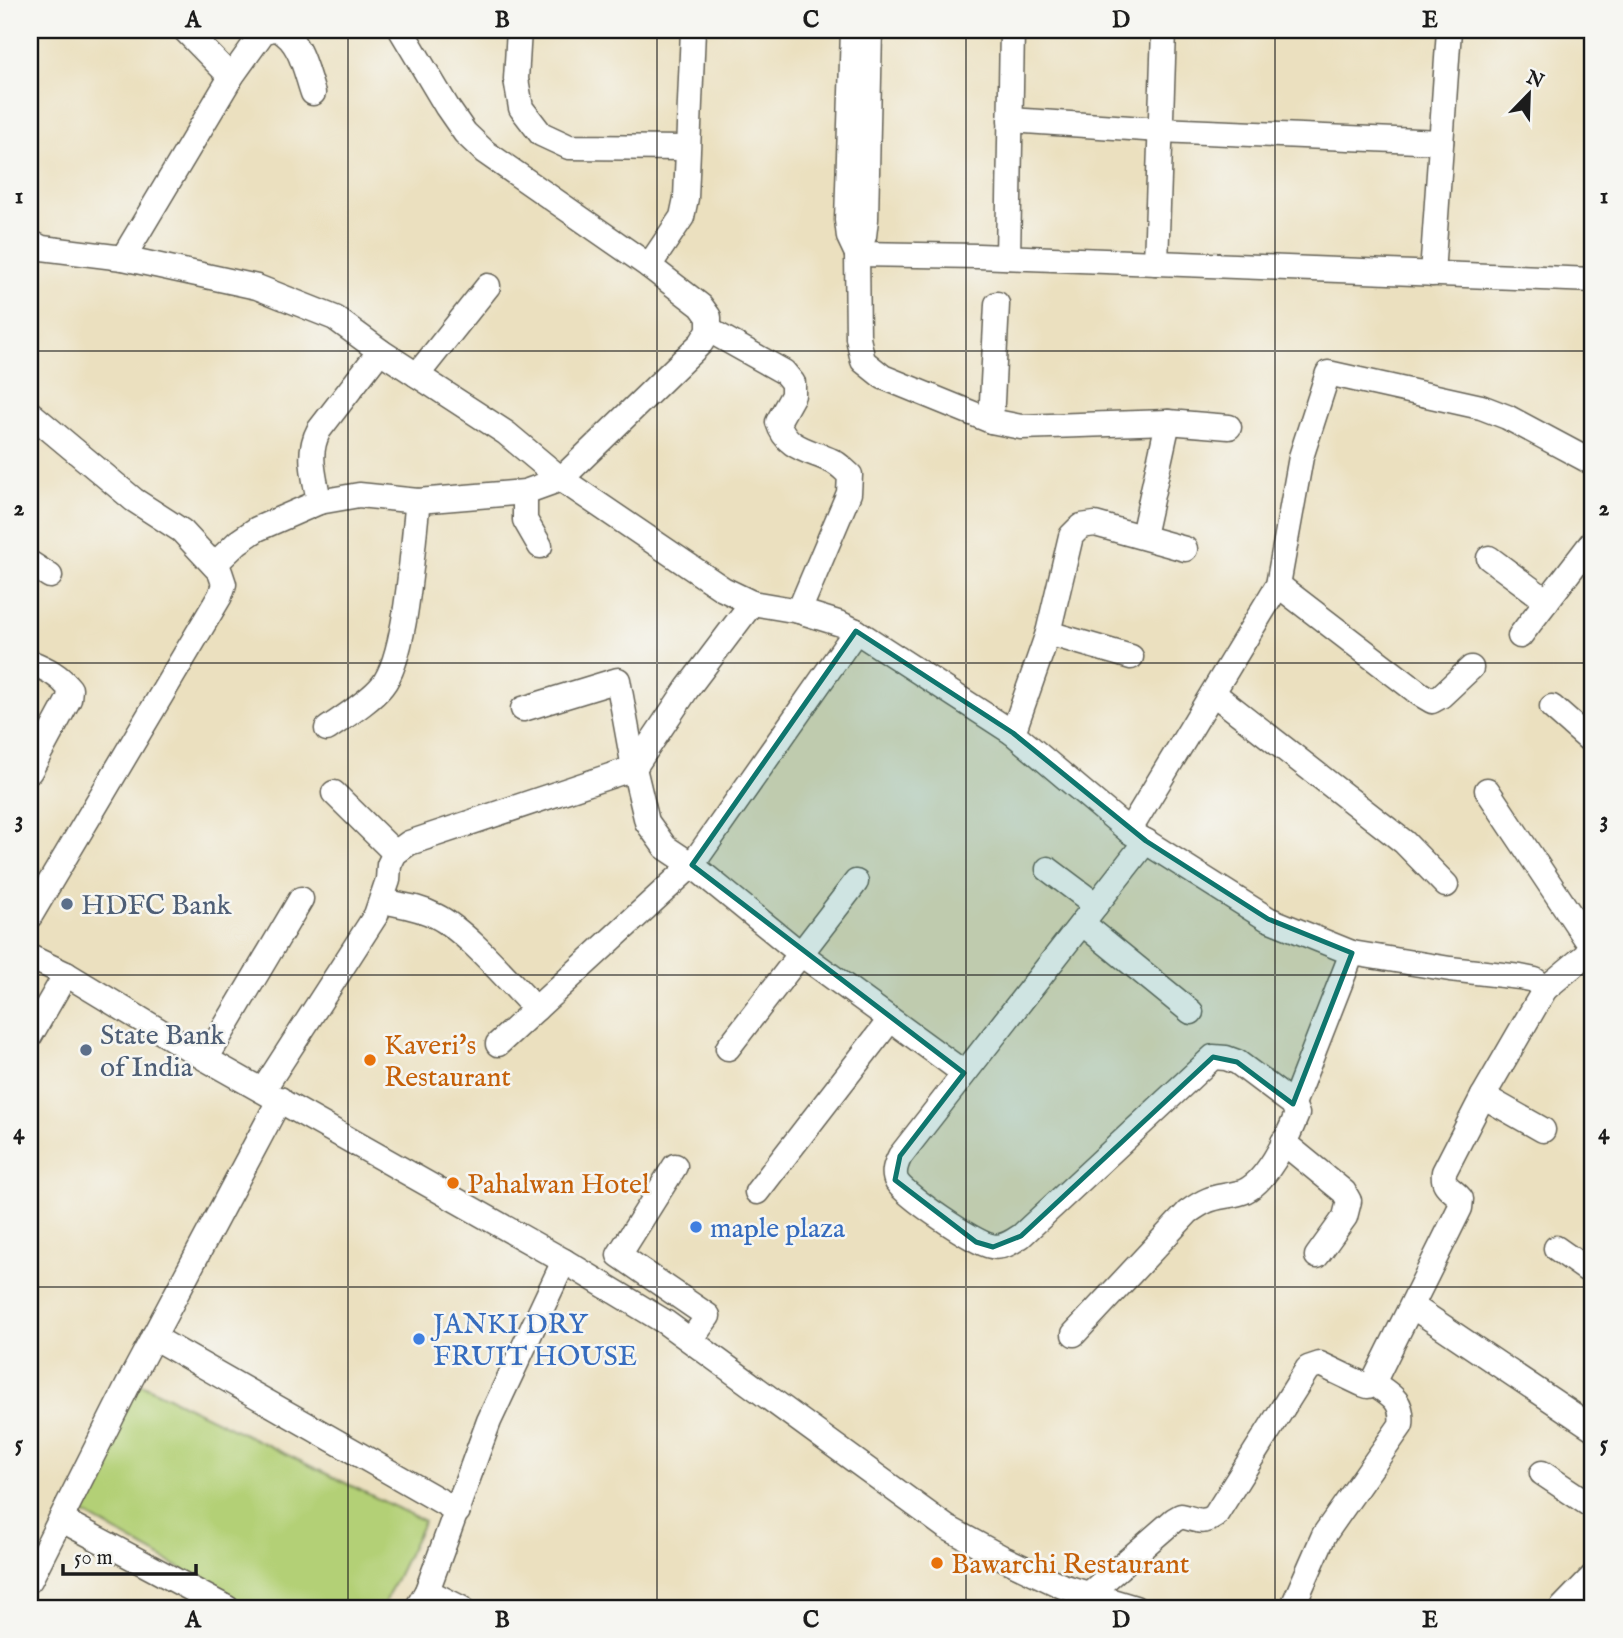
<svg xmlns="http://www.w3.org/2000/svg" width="1623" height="1638" viewBox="0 0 1623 1638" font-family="'IM FELL English',serif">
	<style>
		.green { fill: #b3d076; stroke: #687649; stroke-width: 2 }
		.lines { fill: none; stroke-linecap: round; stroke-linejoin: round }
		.minor-casing { stroke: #646155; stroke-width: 27 }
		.minor { stroke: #fff; stroke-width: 24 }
		.marked { fill: #0f766e; fill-opacity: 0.2; stroke: #0f766e; stroke-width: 5; stroke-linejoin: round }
		.grid { fill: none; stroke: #1c1c1c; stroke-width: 2; stroke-opacity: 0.55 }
		.service-dot { fill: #5c6f8a; stroke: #f6f6f2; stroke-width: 2.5 }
		.food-dot { fill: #e8710a; stroke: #f6f6f2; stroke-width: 2.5 }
		.shop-dot { fill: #3f7fe0; stroke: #f6f6f2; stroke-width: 2.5 }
		.labels { text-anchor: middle; stroke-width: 5; stroke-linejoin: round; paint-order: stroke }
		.service-label { font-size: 28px; fill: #4e5e75; stroke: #f6f6f2; text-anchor: start }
		.food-label { font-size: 28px; fill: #c56008; stroke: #f6f6f2; text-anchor: start }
		.shop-label { font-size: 28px; fill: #366cbe; stroke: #f6f6f2; text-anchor: start }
		.neatline { fill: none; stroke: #1c1c1c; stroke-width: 2.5 }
		.grid-label { font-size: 23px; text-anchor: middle; font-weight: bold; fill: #1c1c1c }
	</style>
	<rect width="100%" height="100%" fill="#f6f6f2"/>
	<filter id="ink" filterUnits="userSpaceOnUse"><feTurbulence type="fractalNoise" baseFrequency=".0143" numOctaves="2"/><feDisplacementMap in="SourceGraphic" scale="14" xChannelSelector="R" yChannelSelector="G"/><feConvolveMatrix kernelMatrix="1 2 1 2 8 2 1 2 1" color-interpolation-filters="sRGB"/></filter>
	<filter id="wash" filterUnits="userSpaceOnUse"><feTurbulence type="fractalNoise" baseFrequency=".00686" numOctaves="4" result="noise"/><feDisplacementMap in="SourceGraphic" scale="28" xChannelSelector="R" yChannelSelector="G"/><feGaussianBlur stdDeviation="1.57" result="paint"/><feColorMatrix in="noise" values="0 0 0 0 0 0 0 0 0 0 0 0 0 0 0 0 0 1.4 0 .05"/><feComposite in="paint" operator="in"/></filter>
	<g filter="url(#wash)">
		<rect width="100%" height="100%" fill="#ebe0bf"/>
		<!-- green -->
		<path class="green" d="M131 1379 424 1521 382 1608H250L71 1506Z"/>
	</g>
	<g filter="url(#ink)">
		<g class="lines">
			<!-- minor casing -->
			<g class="minor-casing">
				<g id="minor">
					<path d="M185 30 231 77"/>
					<path d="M279 30C301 42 305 70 313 93"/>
					<path d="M519 30 516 79 521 108 541 134 569 147 687 148"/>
					<path d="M853 30 847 220 849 237 857 254"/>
					<path d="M870 30 866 219 864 236 857 254 858 338 863 361 883 377 991 421 1021 427 1168 422 1229 427"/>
					<path d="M1010 120 1160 130 1441 142"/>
					<path d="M30 242 42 248 123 258 257 287 335 318 380 351 506 433 561 479 723 589 752 603 799 611 841 624 856 631 1013 733 1129 831 1268 919 1352 953 1450 969 1520 977 1535 980 1545 989 1483 1096 1444 1172C1442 1188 1452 1188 1461 1199L1460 1208 1373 1383 1368 1386 1362 1384 1320 1364 1308 1368 1215 1516C1202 1525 1195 1519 1181 1516L1174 1520 1089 1594"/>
					<path d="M857 254 978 256 1593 280"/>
					<path d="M1008 257 1012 30"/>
					<path d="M123 258 231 77 264 31 270 30"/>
					<path d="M1156 263 1164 30"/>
					<path d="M649 266 682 217 686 198 693 30"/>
					<path d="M1432 274 1449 30"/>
					<path d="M709 330 784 372 793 383V395L778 422C786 449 809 450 832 461 839 464 844 470 850 475L849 493 799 611"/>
					<path d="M417 375 488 286"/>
					<path d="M30 413 134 500 182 531 220 572 224 584 220 596 30 916"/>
					<path d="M991 421 997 304"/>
					<path d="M525 492V520L540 546"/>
					<path d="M319 502C315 476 306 454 319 430L380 351"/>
					<path d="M1143 536 1168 422"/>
					<path d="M1489 558 1547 601"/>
					<path d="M30 563 50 576"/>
					<path d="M214 565 238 542 257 529 319 502 359 495 418 501 525 492 561 479 701 343 709 330V317L701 306 649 266 485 152 465 133 447 107 401 30"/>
					<path d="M1278 585 1420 694 1432 701 1441 696 1471 668"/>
					<path d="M1048 633 1131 657"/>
					<path d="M1520 636 1593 541"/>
					<path d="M30 662C47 669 59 675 70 689L69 699 30 771"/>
					<path d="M1213 693 1404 842 1446 885"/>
					<path d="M1552 707 1593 743"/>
					<path d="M523 709 618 680 634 768 647 822 665 847 692 865 801 954 964 1073"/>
					<path d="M327 729C344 717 370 701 382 686 408 654 412 544 418 501"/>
					<path d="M1013 733 1048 633 1071 536 1081 526 1095 524 1185 549"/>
					<path d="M1487 790 1593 949"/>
					<path d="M334 793 395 853"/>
					<path d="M1129 831 1278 585 1301 457 1328 373 1481 407 1507 417 1593 463"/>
					<path d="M1048 869 1096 905"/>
					<path d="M383 901C401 905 419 907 436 916 467 931 510 983 536 1009"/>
					<path d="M1082 923 1191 1012"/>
					<path d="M30 957 66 974 206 1059 564 1261 665 1322 946 1527 1005 1559 1062 1586 1135 1608"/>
					<path d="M1545 989 1593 949"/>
					<path d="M30 1036 66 974"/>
					<path d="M498 1044 692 865 856 631"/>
					<path d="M728 1048 856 882"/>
					<path d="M206 1059 301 899"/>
					<path d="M263 1090 376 915 388 880 389 865 395 853 409 843 634 768 687 689 752 603"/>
					<path d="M1483 1096 1543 1130"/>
					<path d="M1293 1104 1352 953"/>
					<path d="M1283 1142 1344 1192 1349 1201 1345 1217 1317 1256"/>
					<path d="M675 1166 619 1255 708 1316 691 1340"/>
					<path d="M757 1192 890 1020"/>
					<path d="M1556 1248 1593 1274"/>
					<path d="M1412 1306 1593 1428"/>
					<path d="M1074 1334 1188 1212C1212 1195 1214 1199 1239 1193 1265 1187 1288 1137 1297 1114L1293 1104 1237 1062 1226 1058 1213 1057 1021 1236C1012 1242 1002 1249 991 1246 974 1243 906 1196 897 1182 892 1173 896 1164 900 1156L1146 841"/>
					<path d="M153 1337 458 1511"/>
					<path d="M1542 1473 1593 1507"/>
					<path d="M62 1520 227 1608"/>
					<path d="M30 1580 131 1379 280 1099"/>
					<path d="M427 1591 461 1608"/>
					<path d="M417 1608 427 1591 489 1421 564 1261"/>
					<path d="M1292 1608 1324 1535 1401 1425C1404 1401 1391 1395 1373 1383"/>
					<path d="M1562 1608 1593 1576"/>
				</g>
			</g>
			<!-- minor -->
			<use href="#minor" class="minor"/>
		</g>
	</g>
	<!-- marked area -->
	<path class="marked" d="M856 631 1013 733 1146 841 1268 919 1352 953 1293 1104 1237 1062 1213 1057 1021 1236 993 1247 976 1242 895 1180 900 1156 964 1073 692 865Z"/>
	<!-- grid -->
	<path class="grid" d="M348 30V1608M657 30V1608M966 30V1608M1275 30V1608M30 351H1593M30 663H1593M30 975H1593M30 1287H1593"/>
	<!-- markers -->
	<g class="service-dot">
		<circle cx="67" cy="904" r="7"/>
		<circle cx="86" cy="1050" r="7"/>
	</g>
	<g class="food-dot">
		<circle cx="370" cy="1060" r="7"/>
		<circle cx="453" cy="1183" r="7"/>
		<circle cx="937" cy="1563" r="7"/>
	</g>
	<g class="shop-dot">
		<circle cx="696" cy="1227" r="7"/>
		<circle cx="419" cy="1339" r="7"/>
	</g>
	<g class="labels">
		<!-- service labels -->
		<g class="service-label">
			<text x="81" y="914">HDFC Bank</text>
			<text x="100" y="1044">State Bank<tspan x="100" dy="32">of India</tspan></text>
		</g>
		<!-- food labels -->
		<g class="food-label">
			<text x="384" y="1054">Kaveri's<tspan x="384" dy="32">Restaurant</tspan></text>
			<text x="467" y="1193">Pahalwan Hotel</text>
			<text x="951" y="1573">Bawarchi Restaurant</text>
		</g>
		<!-- shop labels -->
		<g class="shop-label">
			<text x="710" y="1237">maple plaza</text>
			<text x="433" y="1333">JANKI DRY<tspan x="433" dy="32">FRUIT HOUSE</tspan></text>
		</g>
	</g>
	<!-- margin -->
	<rect width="1623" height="1638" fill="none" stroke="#f6f6f2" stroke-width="77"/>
	<!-- north arrow -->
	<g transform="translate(1529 94) rotate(23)" stroke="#f6f6f2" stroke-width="5" paint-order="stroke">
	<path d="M0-5L12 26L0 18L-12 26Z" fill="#1c1c1c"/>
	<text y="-10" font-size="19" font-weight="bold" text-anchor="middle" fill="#1c1c1c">N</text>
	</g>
	<!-- scale -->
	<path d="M63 1564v10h133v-10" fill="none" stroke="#1c1c1c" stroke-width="3.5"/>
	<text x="74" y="1564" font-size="21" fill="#1c1c1c" stroke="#f6f6f2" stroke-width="5" paint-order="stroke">50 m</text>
	<rect x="38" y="38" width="1546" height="1562" class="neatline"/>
	<g class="grid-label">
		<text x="193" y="27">A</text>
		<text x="502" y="27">B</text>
		<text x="811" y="27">C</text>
		<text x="1121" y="27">D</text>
		<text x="1430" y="27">E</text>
		<text x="19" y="203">1</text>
		<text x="1604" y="203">1</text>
		<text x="19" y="515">2</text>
		<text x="1604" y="515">2</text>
		<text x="19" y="827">3</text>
		<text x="1604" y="827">3</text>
		<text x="19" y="1139">4</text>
		<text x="1604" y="1139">4</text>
		<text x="19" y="1451">5</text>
		<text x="1604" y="1451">5</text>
		<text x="193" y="1627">A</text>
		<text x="502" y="1627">B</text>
		<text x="811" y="1627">C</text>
		<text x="1121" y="1627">D</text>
		<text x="1430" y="1627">E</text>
	</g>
</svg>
